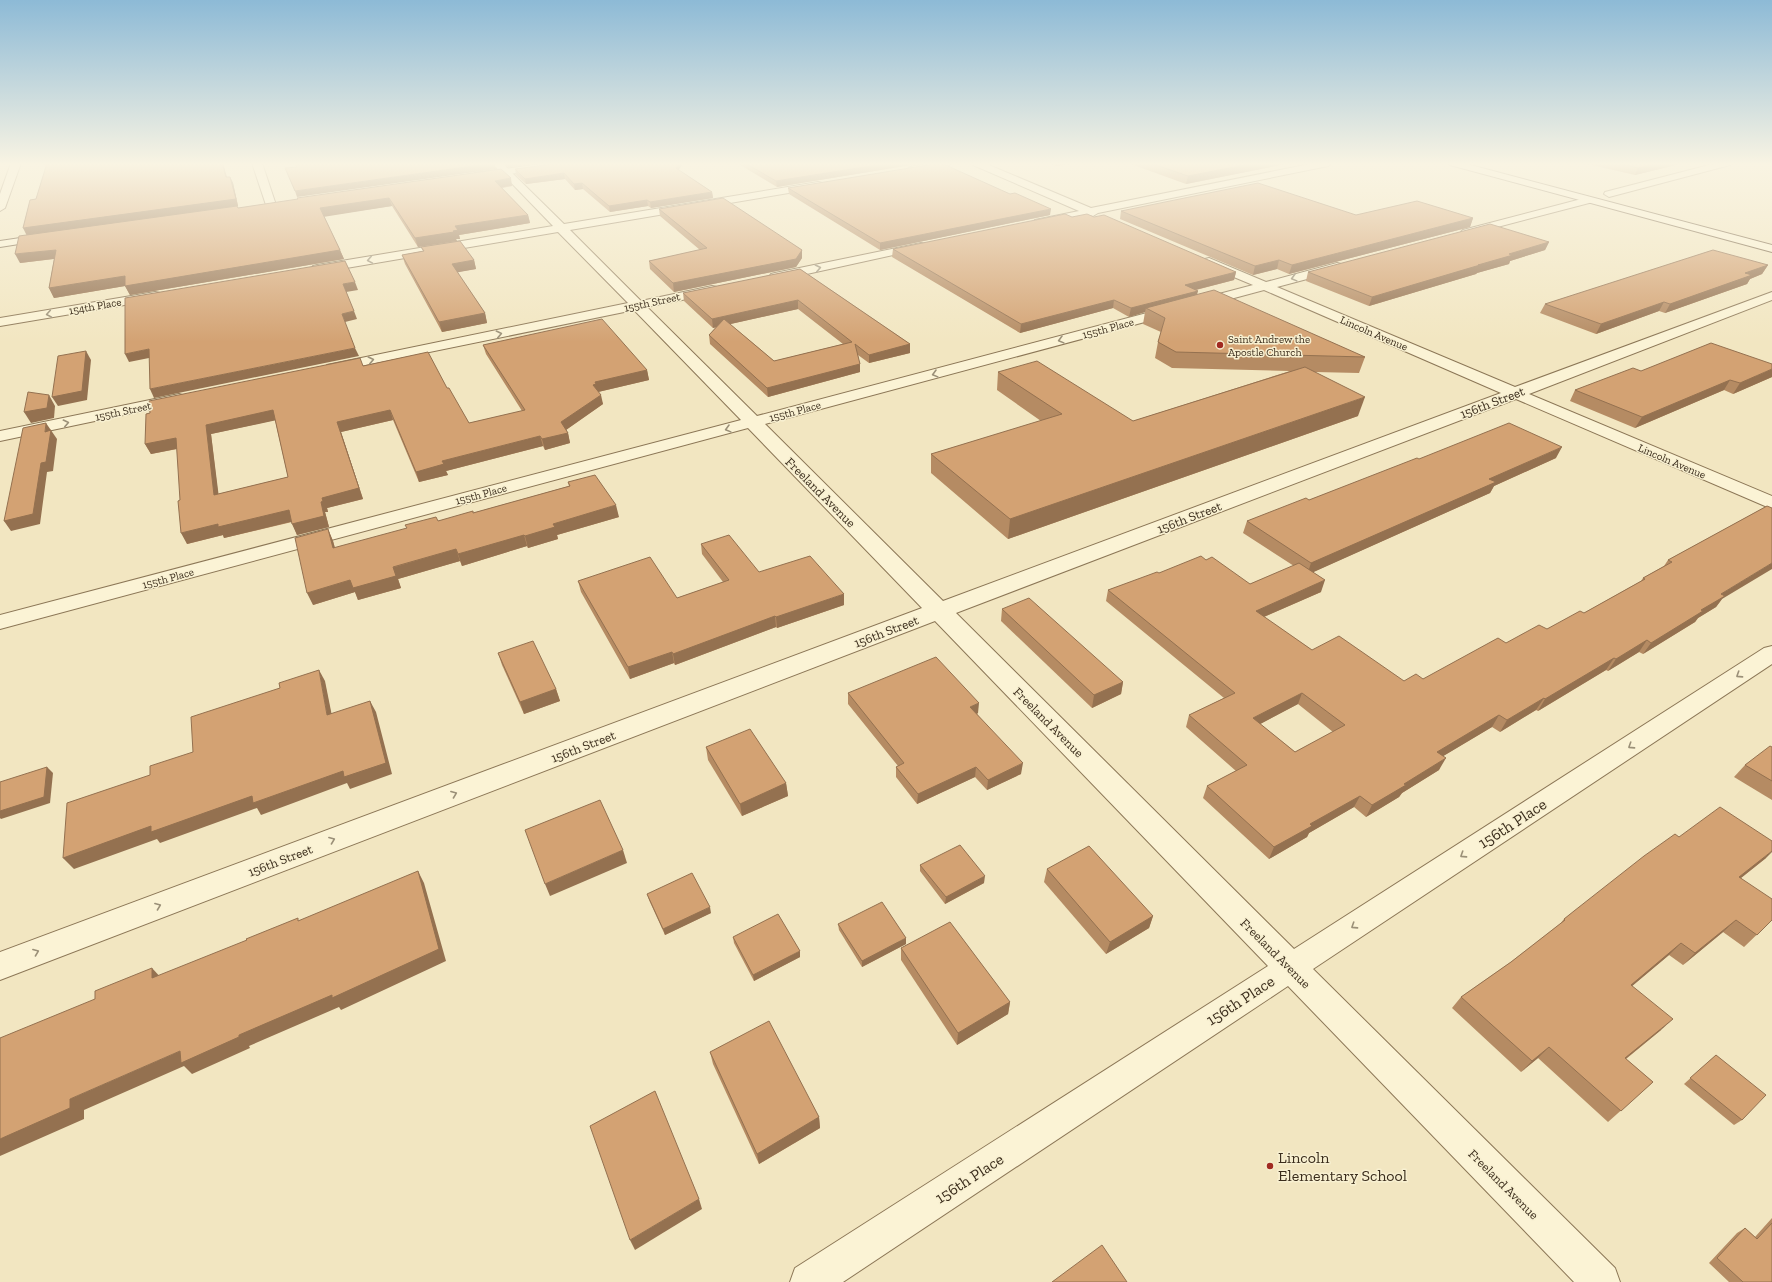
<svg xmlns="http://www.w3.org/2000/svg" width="1772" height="1282" viewBox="0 0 1772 1282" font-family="'Zilla Slab',serif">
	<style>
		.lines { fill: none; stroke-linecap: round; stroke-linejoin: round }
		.street-casing { stroke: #8c7757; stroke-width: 2 }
		.secondary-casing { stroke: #6e583a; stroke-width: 2 }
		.street { fill: #fbf3d5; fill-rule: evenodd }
		.secondary { fill: #fbf3d5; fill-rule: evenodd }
		.wall { fill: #b58b63; fill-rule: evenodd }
		.shaded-wall { fill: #947150 }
		.building { fill: #d3a273; stroke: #947150; fill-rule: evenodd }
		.oneway { stroke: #9b9078 }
		.poi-dot { fill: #a12a21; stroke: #f8f0d1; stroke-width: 1.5 }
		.labels { text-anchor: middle; stroke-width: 3; stroke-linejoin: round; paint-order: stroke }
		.far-street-label { font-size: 11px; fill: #3b2d1c; stroke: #f8f0d1 }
		.far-poi-label { font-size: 11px; fill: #3b2d1c; stroke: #f8f0d1; text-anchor: start }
		.street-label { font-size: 13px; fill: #3b2d1c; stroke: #f8f0d1 }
		.near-street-label { font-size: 16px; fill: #3b2d1c; stroke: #f8f0d1 }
		.near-poi-label { font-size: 16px; fill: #3b2d1c; stroke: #f8f0d1; text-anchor: start }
	</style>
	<rect width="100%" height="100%" fill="#f2e6c1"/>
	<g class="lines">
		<!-- street casing -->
		<g class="street-casing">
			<g id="street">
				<path d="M11 163H21L5 208 0 211V194Z"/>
				<path d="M252 163H262L276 205 275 207H267L266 205Z"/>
				<path d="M492 163H502L564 224 818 182 822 183 823 185 818 188 570 230 641 301 712 286 717 287 718 290 717 293 647 307 757 416 1253 285 1205 265 1203 262 1205 259 1209 258 1266 282 1337 263 1341 264 1343 267 1341 270 1277 287 1515 387 1772 292V300L1529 394 1772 496V509L1516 399 956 613 1294 949 1764 648 1772 646V664L1313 969 1615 1268 1620 1282H1574L1288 986 843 1282H790L795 1268 1268 966 935 621 0 980V952L922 608 748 428 0 629V615L741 420 634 310 332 372 327 371 325 368 327 365 332 364 628 303 558 232 317 273 313 272 311 269 313 266 317 265 553 226ZM1264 290 1501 393 943 601 765 424Z"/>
				<path d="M932 163H952L947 166 913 172 908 169 910 167Z"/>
				<path d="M971 163H984L1091 208 1315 163H1333L1328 166 1098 213 1093 216 1089 215 1039 225 1035 224 1034 222 1035 220 1079 211 973 165Z"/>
				<path d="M1717 163H1732L1730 165 1609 197 1604 194 1605 192Z"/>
				<path d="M1589 197 1594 200 1593 202 1467 235 1461 232 1463 230Z"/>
				<path d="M921 243 925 244 927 246 925 248 775 281 771 280 769 277 771 274 775 273Z"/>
				<path d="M155 292 160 293 161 296 160 299 0 326V318Z"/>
				<path d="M179 394 185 396 187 399 185 402 0 441V431Z"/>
			</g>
		</g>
		<!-- secondary casing -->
		<g class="secondary-casing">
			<g id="secondary">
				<path d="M548 163H572L567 166 475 179 470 176 475 173Z"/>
				<path d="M1448 163H1463L1772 245V252L1450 165Z"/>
				<path d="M47 234 53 237 51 239 0 247V241Z"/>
			</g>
		</g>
		<!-- street -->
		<use href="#street" class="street"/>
		<!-- secondary -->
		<use href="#secondary" class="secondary"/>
	</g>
	<!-- wall -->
	<g class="wall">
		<path d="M223 163 227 177H230L233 183 238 206 151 218 238 208 512 186 502 188 528 215 530 223 459 235 460 239H456L457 241 418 247 392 206 324 216 340 250 344 259 130 295 125 286 54 298 49 288 54 259 20 263 36 199Z"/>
		<path d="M503 163H539L508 167Z"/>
		<path d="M737 163H923L777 187Z"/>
		<path d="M1048 163H1075L1056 166Z"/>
		<path d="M1128 163H1290L1186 184Z"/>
		<path d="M1583 163H1684L1635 175Z"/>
		<path d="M515 169 679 170 712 192 713 198 651 208 648 206 610 212 583 189 575 190 565 179 526 184 516 175Z"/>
		<path d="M788 188 1010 194 1050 215 880 250 789 194Z"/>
		<path d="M659 209 802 250V258L796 267 674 292 650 269 649 261 700 250 660 216Z"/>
		<path d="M1121 211 1356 215 1473 218 1470 227 1289 274 1277 269 1253 275 1120 219Z"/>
		<path d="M1072 217 1236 272 1234 280 1196 290 1197 295 1365 357 1359 373 1315 372 1358 416 1008 539 931 473V454L1041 421 997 390 998 372 1133 421 1290 371 1172 368 1155 358 1158 342 1161 332 1143 324 1145 312 1129 317 1113 308 1020 333 892 257 893 249Z"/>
		<path d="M1549 242 1545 250 1510 261 1509 264 1477 273 1476 274 1369 306 1306 281 1308 272Z"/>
		<path d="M421 247 474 260 476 269 457 272 485 313 487 323 442 332 405 264 402 255 423 251Z"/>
		<path d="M1768 265 1762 274 1750 279 1747 284 1665 313 1659 311 1596 334 1540 313 1545 304Z"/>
		<path d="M800 269 910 344V353L869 363 858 355 860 372 768 397 710 344 709 335 716 327 713 328 684 301 683 293ZM798 309 843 344 774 361 730 324Z"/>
		<path d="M483 345 647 370 649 380 598 392 603 404 566 430 568 433 570 443 545 450 543 446 446 471 448 475 419 482 393 420 341 432 363 499 327 508 328 512H325L329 527 297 535 292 522 224 538 223 535 187 544 177 449 151 454 145 444 363 366 447 388 469 423 522 411 486 354ZM275 420 288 477 218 494 211 434Z"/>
		<path d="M1641 371 1772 377 1733 394 1724 390 1635 428 1570 401 1575 390Z"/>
		<path d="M1556 458 1494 486 1490 493 1313 572 1321 592 1264 617 1312 650 1404 681 1423 679 1506 643 1547 629 1584 613 1641 581 1643 578 1664 566 1668 560 1767 506 1722 599 1716 607 1698 618 1695 622 1643 654 1639 652 1608 671 1606 670 1538 711 1536 710 1500 732 1492 727 1443 756 1439 770 1402 793 1399 797 1366 817 1354 807 1309 833 1307 837 1269 859 1203 798 1207 786 1236 771 1186 727 1189 715 1224 698 1106 601 1108 590 1159 573 1206 560 1250 584 1294 566 1243 533 1247 521 1309 500 1419 459ZM1298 704 1333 732 1295 752 1260 724Z"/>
		<path d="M568 482 619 517 557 535 558 539 528 548 527 546 462 566 460 561 398 579 401 588 358 600 355 592 313 605 328 529 333 541 335 548 438 521 473 513 569 486Z"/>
		<path d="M701 544 759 572 844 605 777 628 776 627 675 665 674 663 630 679 581 592 578 581 677 598 723 582 702 554Z"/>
		<path d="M1002 609 1123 682 1121 694 1092 708 1001 621Z"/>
		<path d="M498 653 556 689 560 701 524 714 502 665Z"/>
		<path d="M848 693 978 713 977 714 1021 774 987 790 975 777 917 804 896 777V767L898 766 848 704Z"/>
		<path d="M706 747 786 783 788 796 742 816 708 760Z"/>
		<path d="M1772 747V800L1734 777 1745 765Z"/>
		<path d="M1679 837 1766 858 1741 878 1772 920 1744 947 1723 932 1683 965 1669 955 1632 986 1661 1030 1626 1059 1653 1082 1608 1122 1538 1058 1521 1072 1452 1008 1461 997 1511 962 1560 924 1564 919Z"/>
		<path d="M920 865 984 883 945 904 920 871Z"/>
		<path d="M1047 869 1153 916 1149 928 1106 954 1044 882Z"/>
		<path d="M647 894 711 913 665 935 649 900Z"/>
		<path d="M838 924 906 944 862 967 839 930Z"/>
		<path d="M733 937 800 957 754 981 734 943Z"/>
		<path d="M901 948 1010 1002 1008 1014 957 1045 901 960Z"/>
		<path d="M710 1052 819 1117 820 1128 759 1164 713 1064Z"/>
		<path d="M1716 1055 1742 1120 1734 1125 1684 1084Z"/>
		<path d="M1772 1218V1282H1729L1709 1263 1737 1233 1745 1228 1755 1237Z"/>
	</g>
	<!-- shaded-wall -->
	<g class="shaded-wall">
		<path d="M222 163H223L228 184Z"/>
		<path d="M494 163 496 169 297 197 295 191Z"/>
		<path d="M507 163H539L508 167Z"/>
		<path d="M679 163H683L677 173 676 168Z"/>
		<path d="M890 163H923L777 187 776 181Z"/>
		<path d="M1056 163H1075L1056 166Z"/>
		<path d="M1255 163H1290L1186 184 1188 176Z"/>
		<path d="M1658 163H1684L1635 175 1638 168Z"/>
		<path d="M564 173 565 179 526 184 525 179Z"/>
		<path d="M230 177 233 183 238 206 27 236 23 228Z"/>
		<path d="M511 178 512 186 497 188 495 181Z"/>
		<path d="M582 183 583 189 575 190 574 184Z"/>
		<path d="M712 192 713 198 651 208 650 202Z"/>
		<path d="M389 198 392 206 323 217 320 208Z"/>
		<path d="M647 200 648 206 610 212 609 206Z"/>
		<path d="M1051 209 1050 215 880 250V243Z"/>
		<path d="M528 215 530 223 459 235 460 239H456L457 241 418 247 415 238 453 231 455 226Z"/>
		<path d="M1473 218 1470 227 1289 274 1292 265Z"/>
		<path d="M1549 242 1545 250 1510 261 1509 264 1477 273 1476 274 1369 306 1372 297 1478 265 1509 254Z"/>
		<path d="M56 250 61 258 20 263 15 254Z"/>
		<path d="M340 250 344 259 130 295 125 286 54 298 49 288 125 276Z"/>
		<path d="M802 250V258L796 267 674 292 673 283Z"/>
		<path d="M474 260 476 269 454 273 452 264Z"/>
		<path d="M1279 260 1277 269 1253 275 1255 266Z"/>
		<path d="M1768 265 1762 274 1750 279 1747 284 1665 313 1670 304 1745 273Z"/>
		<path d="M1236 272 1234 280 1183 293 1185 285Z"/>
		<path d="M355 282 358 290 346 292 343 284Z"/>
		<path d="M1198 291 1196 299 1146 308 1145 312 1129 317 1131 308Z"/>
		<path d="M798 300V309L713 328 712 319Z"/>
		<path d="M1114 300 1113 308 1020 333 1021 324Z"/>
		<path d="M1664 302 1659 311 1596 334 1601 324Z"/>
		<path d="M354 311 357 319 345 322 342 314Z"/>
		<path d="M485 313 487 323 442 332 439 322Z"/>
		<path d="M910 344V353L869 363V355Z"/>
		<path d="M355 348 359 356 154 398 150 389Z"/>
		<path d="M149 349 154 357 129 362 125 354Z"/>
		<path d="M86 351 91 360 87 400 58 406 52 397Z"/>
		<path d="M860 364V372L768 397 767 388Z"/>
		<path d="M1772 369V377L1733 394 1740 383Z"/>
		<path d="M647 370 649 380 598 392 593 385 595 382Z"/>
		<path d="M1730 380 1724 390 1635 428 1642 417Z"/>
		<path d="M49 395 55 406 54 418 31 423 24 412Z"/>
		<path d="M601 395 603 404 563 432 561 422Z"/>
		<path d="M1365 397 1358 416 1008 539 1010 519Z"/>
		<path d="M273 410 277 420 211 434 220 506 214 495 206 425Z"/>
		<path d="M390 410 393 420 341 432 363 499 327 508 328 512H325L329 527 297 535 292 524 321 502 337 422Z"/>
		<path d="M46 423 57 439 53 471 47 472 40 524 11 531 4 521 45 432Z"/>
		<path d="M568 433 570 443 545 450 542 439Z"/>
		<path d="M540 436 543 446 446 471 448 475 419 482 416 472 442 461Z"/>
		<path d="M176 438 181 448 151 454 145 444Z"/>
		<path d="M1562 447 1556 458 1494 486 1490 493 1307 575 1311 563 1489 479Z"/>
		<path d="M616 505 619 517 557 535 558 539 528 548 525 536 553 524Z"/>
		<path d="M289 510 294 521 224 538 223 535 187 544 181 533 218 524Z"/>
		<path d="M328 529 333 541 338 560 333 548Z"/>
		<path d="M524 535 527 546 462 566 458 554Z"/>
		<path d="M456 549 460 561 398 579 401 588 358 600 355 592 313 605 307 593Z"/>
		<path d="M1772 563V569L1722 599 1716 607 1698 618 1695 622 1643 654 1651 643 1701 610 1721 594Z"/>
		<path d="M1325 580 1321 592 1252 622 1256 611Z"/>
		<path d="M844 594V605L777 628 776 617Z"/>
		<path d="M775 616 776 627 675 665 673 654Z"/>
		<path d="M1647 640 1639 652 1608 671 1616 659Z"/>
		<path d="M672 652 674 663 630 679 628 667Z"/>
		<path d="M1614 658 1606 670 1538 711 1545 699Z"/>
		<path d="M319 670 325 681 334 726 327 715Z"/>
		<path d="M1123 682 1121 694 1092 708 1094 695Z"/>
		<path d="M556 689 560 701 524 714 520 702Z"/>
		<path d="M1302 693 1298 704 1249 730 1253 718Z"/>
		<path d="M1544 698 1536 710 1500 732 1507 720Z"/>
		<path d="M370 701 376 712 392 774 350 789 347 783 261 815 257 808 160 843 157 839 74 869 63 858Z"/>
		<path d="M979 703 978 713 969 717 970 707Z"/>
		<path d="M1499 715 1492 727 1430 764 1437 752Z"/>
		<path d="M1446 758 1439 770 1402 793 1399 797 1366 817 1372 805 1404 784Z"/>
		<path d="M1023 763 1021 774 987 790 988 780Z"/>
		<path d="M47 767 53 773 50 803 1 819 0 818V811Z"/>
		<path d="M976 767 975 777 917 804 918 794Z"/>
		<path d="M786 783 788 796 742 816 740 804Z"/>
		<path d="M1360 796 1354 807 1309 833 1307 837 1269 859 1274 847 1310 824Z"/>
		<path d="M623 850 627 863 550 896 545 884Z"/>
		<path d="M1772 851V852L1766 858 1727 889 1739 877Z"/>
		<path d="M418 871 424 883 446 961 341 1010 339 1007 249 1046 250 1048 192 1074 184 1066 84 1110V1119L0 1156V1139L70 1099 180 1051 239 1035Z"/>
		<path d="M985 876 984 883 945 904 946 897Z"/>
		<path d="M710 907 711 913 665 935 663 929Z"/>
		<path d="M1153 916 1149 928 1106 954 1110 942Z"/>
		<path d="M1736 920 1723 932 1683 965 1695 953Z"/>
		<path d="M906 938V944L862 967V961Z"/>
		<path d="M1681 943 1669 955 1619 997 1631 985Z"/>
		<path d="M800 951V957L754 981 753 975Z"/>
		<path d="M152 968 163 980 152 978Z"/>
		<path d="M1010 1002 1008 1014 957 1045 958 1033Z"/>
		<path d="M1673 1019 1661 1030 1613 1069 1625 1058Z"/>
		<path d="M1549 1047 1538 1058 1521 1072 1532 1061Z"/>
		<path d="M819 1117 820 1128 759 1164 757 1154Z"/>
		<path d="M699 1199 702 1209 635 1250 630 1240Z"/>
	</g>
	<!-- building -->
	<g class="building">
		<path d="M47 163H222L226 177H230L236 199 23 228 30 200 36 199Z"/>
		<path d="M295 163H494L295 191 285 168 297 167Z"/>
		<path d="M561 163H679L676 168 712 192 650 202 647 200 609 206 582 183 574 184 564 173 525 179 515 169Z"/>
		<path d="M745 163H890L776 181Z"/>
		<path d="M940 163H941L1010 194 1015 193 1051 209 880 243 788 188Z"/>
		<path d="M1150 163H1255L1188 176Z"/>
		<path d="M1618 163H1658L1638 168Z"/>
		<path d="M501 169 511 178 495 181 528 215 455 226 458 230 453 231 454 232 415 238 389 198 320 208 340 250 125 286V276L49 288 56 250 15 254 19 236 237 206 238 208 298 199 297 198Z"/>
		<path d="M1258 183 1356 215 1417 201 1473 218 1292 265 1279 260 1255 266 1121 211Z"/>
		<path d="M723 198 802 250 796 259 673 283 649 261 707 248 659 209Z"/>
		<path d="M1065 214 1072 217 1087 214 1094 217 1104 215 1236 272 1185 285 1198 291 1131 308 1114 300 1021 324 893 249Z"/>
		<path d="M1490 224 1549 242 1509 254 1513 255 1478 265H1480L1372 297 1308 272Z"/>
		<path d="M460 241 474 260 452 264 485 313 439 322 402 255 424 251 421 247Z"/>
		<path d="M1713 250 1768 265 1745 273 1752 275 1670 304 1664 302 1601 324 1545 304Z"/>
		<path d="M345 261 355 282 343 284 354 311 342 314 355 348 150 389 149 349 125 354V298Z"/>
		<path d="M800 269 910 344 869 355 855 344 860 364 767 388 709 335 724 319 774 361 852 342 798 300 712 319 683 293Z"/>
		<path d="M1214 290 1365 357 1176 352 1158 342 1165 318 1146 308Z"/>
		<path d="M602 319 647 370 595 382 596 384 593 385 601 395 561 422 568 433 542 439 540 436 442 461 444 464 416 472 390 410 337 422 359 488 322 498 323 501 321 502 324 516 292 524 289 510 218 527V524L181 533 178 501 180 500 176 438 145 444 146 414 150 413 149 401 360 358 363 366 428 352 447 388H449L469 423 525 410 483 345ZM273 410 288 477 214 495 206 425Z"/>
		<path d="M1711 343 1772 364V369L1740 383 1730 380 1642 417 1575 390 1633 368 1641 371Z"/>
		<path d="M86 351 82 391 52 397 58 356Z"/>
		<path d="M1037 361 1133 421 1305 367 1365 397 1010 519 931 454 1062 414 998 372Z"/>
		<path d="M28 392 49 395 47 408 24 412Z"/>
		<path d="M46 423 45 432 51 430 46 462 41 463 33 514 4 521 23 428Z"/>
		<path d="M1509 423 1562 447 1489 479 1496 482 1311 563 1247 521 1306 498 1309 500 1417 458 1419 459Z"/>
		<path d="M595 475 616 505 553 524 555 527 525 536 524 535 458 554 456 549 393 567 396 576 353 588 350 580 307 593 295 538 328 529 333 548 407 528 405 525 436 517 438 521 473 511V513L570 486 568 482Z"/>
		<path d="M1767 506 1772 508V563L1721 594 1725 596 1701 610 1703 611 1651 643 1647 640 1616 659 1614 658 1545 699 1544 698 1507 720 1499 715 1437 752 1446 758 1404 784 1406 785 1372 805 1360 796 1310 824 1312 826 1274 847 1207 786 1247 765 1189 715 1235 693 1108 590 1157 572 1159 573 1201 556 1206 560 1212 557 1250 584 1299 563 1325 580 1256 611 1312 650 1339 636 1404 681 1416 674 1423 679 1498 638 1506 643 1539 625 1547 629 1580 611 1584 613 1645 579 1643 578 1672 562 1668 560ZM1302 693 1345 725 1295 752 1253 718Z"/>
		<path d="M729 535 759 572 810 556 844 594 776 617 775 616 673 654 672 652 628 667 578 581 650 557 677 598 729 580 701 544Z"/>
		<path d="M1029 598 1123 682 1094 695 1002 609Z"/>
		<path d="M533 641 556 689 520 702 498 653Z"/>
		<path d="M936 657 979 703 970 707 1023 763 988 780 976 767 918 794 896 767 904 763 848 693Z"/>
		<path d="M319 670 327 715 370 701 386 763 344 777 343 771 253 803 252 796 151 832V826L63 858 67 803 150 775V766L193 752 191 717 280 688 279 683Z"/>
		<path d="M750 729 786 783 740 804 706 747Z"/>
		<path d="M1770 746 1772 747V781L1745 765Z"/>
		<path d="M47 767 44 797 0 811V782Z"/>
		<path d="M600 800 623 850 545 884 525 830Z"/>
		<path d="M1720 807 1772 841V851L1739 877 1772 899V920L1757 935 1736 920 1695 953 1681 943 1631 985 1673 1019 1625 1058 1653 1082 1621 1111 1549 1047 1532 1061 1461 997 1511 962 1565 920 1564 919 1574 911 1644 856 1675 834 1679 837Z"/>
		<path d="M960 845 985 876 946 897 920 865Z"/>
		<path d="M1089 846 1153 916 1110 942 1047 869Z"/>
		<path d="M418 871 439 949 332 998V995L239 1035V1037L181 1063 180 1051 70 1099V1108L0 1139V1038L95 999V991L152 968V978L247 940 246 939 298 918V921Z"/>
		<path d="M692 873 710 907 663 929 647 894Z"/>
		<path d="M882 902 906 938 862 961 838 924Z"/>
		<path d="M778 914 800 951 753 975 733 937Z"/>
		<path d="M950 922 1010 1002 958 1033 901 948Z"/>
		<path d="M769 1021 819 1117 757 1154 710 1052Z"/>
		<path d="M1716 1055 1766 1095 1742 1120 1690 1078Z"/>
		<path d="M655 1091 699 1199 630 1240 590 1126Z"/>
		<path d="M1772 1223V1282H1743L1717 1258 1745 1228 1757 1239Z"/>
		<path d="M1102 1245 1127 1282H1052Z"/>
	</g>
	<!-- one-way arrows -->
	<defs><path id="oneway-chevron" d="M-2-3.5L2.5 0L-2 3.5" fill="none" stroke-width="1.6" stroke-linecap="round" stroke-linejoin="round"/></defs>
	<g class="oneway">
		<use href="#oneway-chevron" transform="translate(370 260) rotate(170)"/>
		<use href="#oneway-chevron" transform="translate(818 268) rotate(-12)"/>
		<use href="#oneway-chevron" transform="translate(1294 278) rotate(165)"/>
		<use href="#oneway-chevron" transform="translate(49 314) rotate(170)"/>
		<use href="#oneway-chevron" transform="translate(499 334) rotate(-12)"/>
		<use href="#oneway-chevron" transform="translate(1061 340) rotate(165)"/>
		<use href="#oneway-chevron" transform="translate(371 360) rotate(-12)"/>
		<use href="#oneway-chevron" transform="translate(935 374) rotate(165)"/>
		<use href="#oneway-chevron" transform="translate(66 423) rotate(-12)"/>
		<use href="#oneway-chevron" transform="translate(728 429) rotate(165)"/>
		<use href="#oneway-chevron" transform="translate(1739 675) rotate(147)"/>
		<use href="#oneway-chevron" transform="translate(1631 746) rotate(147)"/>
		<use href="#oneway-chevron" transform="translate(454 794) rotate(-21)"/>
		<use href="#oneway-chevron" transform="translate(332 840) rotate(-21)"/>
		<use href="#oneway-chevron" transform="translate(1463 855) rotate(147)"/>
		<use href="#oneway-chevron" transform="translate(158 906) rotate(-21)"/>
		<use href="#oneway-chevron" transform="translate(1354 926) rotate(147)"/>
		<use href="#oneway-chevron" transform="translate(36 952) rotate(-21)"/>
	</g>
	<!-- sky -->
	<linearGradient id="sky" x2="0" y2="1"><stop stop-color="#8dbad6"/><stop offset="0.48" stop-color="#f9f4e3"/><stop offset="1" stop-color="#f9f4e3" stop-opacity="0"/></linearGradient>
	<rect width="1772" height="342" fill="url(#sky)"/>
	<!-- markers -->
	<g class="poi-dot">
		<circle cx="1220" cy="345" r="4"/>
		<circle cx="1270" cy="1166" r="4"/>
	</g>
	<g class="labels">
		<!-- far-street labels -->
		<g class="far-street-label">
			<text transform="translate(652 302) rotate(-12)" y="4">155th Street</text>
			<text transform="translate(95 306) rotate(-10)" y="4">154th Place</text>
			<text transform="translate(1108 328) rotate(-15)" y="4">155th Place</text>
			<text transform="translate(1374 333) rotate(23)" y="4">Lincoln Avenue</text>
			<text transform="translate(123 411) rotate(-12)" y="4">155th Street</text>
			<text transform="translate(795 411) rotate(-15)" y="4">155th Place</text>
			<text transform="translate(1672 461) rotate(23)" y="4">Lincoln Avenue</text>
			<text transform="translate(481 494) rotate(-15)" y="4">155th Place</text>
			<text transform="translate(168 578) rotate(-15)" y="4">155th Place</text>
		</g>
		<!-- far-poi labels -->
		<g class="far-poi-label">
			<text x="1228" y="343">Saint Andrew the<tspan x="1228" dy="13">Apostle Church</tspan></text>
		</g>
		<!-- street labels -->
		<g class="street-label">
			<text transform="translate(1492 402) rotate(-21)" y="5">156th Street</text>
			<text transform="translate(821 492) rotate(45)" y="5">Freeland Avenue</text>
			<text transform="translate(1189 517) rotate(-21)" y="5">156th Street</text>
			<text transform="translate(886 631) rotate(-21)" y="5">156th Street</text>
			<text transform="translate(1049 722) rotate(45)" y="5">Freeland Avenue</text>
			<text transform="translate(583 746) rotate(-21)" y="5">156th Street</text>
			<text transform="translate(280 860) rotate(-21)" y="5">156th Street</text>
			<text transform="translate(1276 953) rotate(45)" y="5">Freeland Avenue</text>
			<text transform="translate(1504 1184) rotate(45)" y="5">Freeland Avenue</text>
		</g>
		<!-- near-street labels -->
		<g class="near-street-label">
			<text transform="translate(1512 823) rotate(-33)" y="6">156th Place</text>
			<text transform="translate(1240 1000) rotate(-33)" y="6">156th Place</text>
			<text transform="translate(969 1178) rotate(-33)" y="6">156th Place</text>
		</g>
		<!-- near-poi labels -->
		<g class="near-poi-label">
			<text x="1278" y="1163">Lincoln<tspan x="1278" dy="18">Elementary School</tspan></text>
		</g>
	</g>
</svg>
